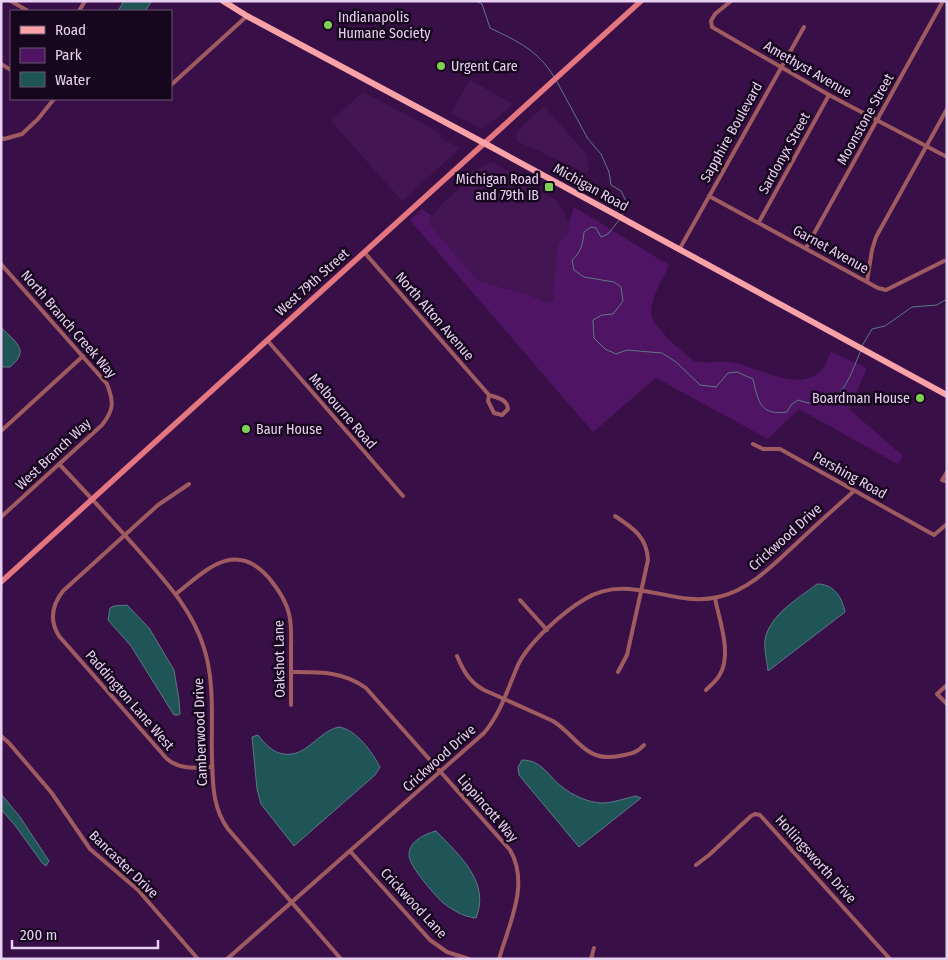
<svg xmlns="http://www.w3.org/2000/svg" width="948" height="960" viewBox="0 0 948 960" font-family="'Fira Sans Condensed',sans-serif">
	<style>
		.built { fill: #431653 }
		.green { fill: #4f1464 }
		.water { fill: #1f5556; stroke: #5b7a84 }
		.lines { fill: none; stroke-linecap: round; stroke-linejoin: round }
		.stream { stroke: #5b7a84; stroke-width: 1 }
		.minor { stroke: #9f5b60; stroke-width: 4 }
		.secondary { stroke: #e47680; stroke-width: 5.5 }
		.primary { stroke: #f9a3a8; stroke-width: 6 }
		.poi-dot { fill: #80d051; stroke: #17071e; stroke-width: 2 }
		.labels { text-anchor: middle; stroke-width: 5; stroke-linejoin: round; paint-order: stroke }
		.poi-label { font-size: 14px; fill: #e7d0f1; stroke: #17071e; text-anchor: start }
		.street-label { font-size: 14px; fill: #e7d0f1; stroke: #17071e }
	</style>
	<rect width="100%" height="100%" fill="#381047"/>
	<!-- built -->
	<g class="built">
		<path d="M470 80 513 104 483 129 451 113Z"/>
		<path d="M363 92 426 125 442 135 440 138 460 148 402 201 331 121Z"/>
		<path d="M544 106 587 155 589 171 584 172 517 141 516 132Z"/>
		<path d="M491 162 512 173 516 180 556 199 569 222V232L560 242 553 300 549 303 523 293 478 281 428 222 440 206 467 181 464 175Z"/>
	</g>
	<!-- green -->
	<path class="green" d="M574 207 669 265C662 281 648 301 652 318 654 326 686 357 695 361 702 364 720 361 729 362 753 364 788 389 814 376 823 372 827 361 831 352L867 368 849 409 903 456 898 464 799 409 768 439 656 378 593 432 410 220 422 209 432 216 428 222 478 281 523 293 549 303 553 300 557 248 560 242 569 232V222Z"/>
	<!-- water -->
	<g class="water">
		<path d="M124 1H152L145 11H118Z"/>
		<path d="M1 327C13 341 32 349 10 367H1Z"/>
		<path d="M817 584C834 584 842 597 845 612L768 671C767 661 764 650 765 640 769 615 799 598 817 584Z"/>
		<path d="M127 605 149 628 174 670 179 700 180 714 178 715H174L131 646 108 620 110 608 114 606Z"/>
		<path d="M339 727C357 730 372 752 380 767L375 775 294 846 261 804 257 789 252 737 258 735C265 744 272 752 283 754 307 758 318 731 339 727Z"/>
		<path d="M522 760C542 760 548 776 562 787 572 795 589 803 602 803 613 803 626 798 636 796L641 798 579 847 519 775 518 767Z"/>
		<path d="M1 794 20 817 49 861 46 866 43 864 17 828 1 809Z"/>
		<path d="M436 831C458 854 491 882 476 918 464 917 452 910 442 902 434 894 409 866 409 855 409 841 425 834 436 831Z"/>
	</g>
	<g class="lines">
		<!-- stream -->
		<g class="stream">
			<path d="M476 1 482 4 490 28C517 41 538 50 554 77"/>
			<path d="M556 80 588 139 601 154 609 172 611 185 621 191 628 205 622 215"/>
			<path d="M620 219 608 234 601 237 596 228 591 227 584 232C583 243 581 253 572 260L574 270 584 277 614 282 621 287 623 301 613 314 602 315 593 320 594 338 605 349 616 354 627 350 662 353 676 362 700 385 716 387 728 373 737 372 753 379C758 401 760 416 787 412L791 405 798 400C839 415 848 381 861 350"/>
			<path d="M862 346 872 329 885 326 912 307 937 305 947 299"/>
		</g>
		<!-- minor -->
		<g class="minor">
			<path d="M11 1 28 11"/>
			<path d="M731 1 715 14 711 21 712 27 829 95 947 157"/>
			<path d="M946 1 947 2"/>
			<path d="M79 11 85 1"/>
			<path d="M1 64 11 70"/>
			<path d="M171 85 247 16"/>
			<path d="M1 138 4 139 22 134 38 119 54 99"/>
			<path d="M709 196 878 288 886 290 944 261"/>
			<path d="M759 222 829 95"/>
			<path d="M806 248 943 1"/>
			<path d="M679 250 804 27"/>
			<path d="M364 252 489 395 488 401 494 413 502 415 508 409C507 399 498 398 489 395"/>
			<path d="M1 264 107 384C114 402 114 410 102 425L1 517"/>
			<path d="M867 281 872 250 876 237 947 109"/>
			<path d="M267 340 403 496"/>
			<path d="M1 431 83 356"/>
			<path d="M753 444 763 449H780L934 535 947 524"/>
			<path d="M59 464C87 493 113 522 139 551 165 581 192 609 204 648 215 682 211 721 212 757 213 784 212 807 228 829L341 959"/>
			<path d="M947 472 942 480 947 482"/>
			<path d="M189 484 158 505 63 591C52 605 49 620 59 636L167 759C180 770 196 768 212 767"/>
			<path d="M615 516C633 528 647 537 648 560L627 655 618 672"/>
			<path d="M176 594C206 570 235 539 269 578 278 589 286 600 289 614 292 625 291 637 291 648 291 667 291 686 291 705"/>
			<path d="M520 600 547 630"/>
			<path d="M457 656C463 670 469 682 484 690L553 721C577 736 585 763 619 756 630 754 637 753 644 745"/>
			<path d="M291 672C319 672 343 671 366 688L510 850C530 884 509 924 499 959"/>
			<path d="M947 685 937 694 947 704"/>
			<path d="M706 690C710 686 716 681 719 676 733 655 719 620 715 598"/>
			<path d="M1 736 9 743 51 792 90 849 138 890 198 959"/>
			<path d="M350 851 430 940 447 952 469 959"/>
			<path d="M696 865 709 855 751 816 755 814 760 815 890 959"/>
			<path d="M227 959 484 733C501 713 508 688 518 665 529 642 563 612 585 599 628 572 673 608 718 597 750 590 774 564 798 542 816 525 835 508 854 491"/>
			<path d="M591 959 594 948"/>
		</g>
		<!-- secondary -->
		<path class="secondary" d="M1 582 641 1"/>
		<!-- primary -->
		<path class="primary" d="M223 1 247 16 484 143 947 395"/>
	</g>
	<!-- markers -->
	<g class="poi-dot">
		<circle cx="328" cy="25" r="5"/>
		<circle cx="441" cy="66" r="5"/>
		<rect x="544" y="182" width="10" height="10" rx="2.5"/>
		<circle cx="920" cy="398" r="5"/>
		<circle cx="246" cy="429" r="5"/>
	</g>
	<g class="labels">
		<!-- poi labels -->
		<g class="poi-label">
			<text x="338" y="22">Indianapolis<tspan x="338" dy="16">Humane Society</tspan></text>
			<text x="451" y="71">Urgent Care</text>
			<text x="539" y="184" text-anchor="end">Michigan Road<tspan x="539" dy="16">and 79th IB</tspan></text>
			<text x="910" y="403" text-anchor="end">Boardman House</text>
			<text x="256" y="434">Baur House</text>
		</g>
		<!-- street labels -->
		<g class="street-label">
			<text transform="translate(808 69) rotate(30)" y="5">Amethyst Avenue</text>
			<text transform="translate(865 119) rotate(-61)" y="5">Moonstone Street</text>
			<text transform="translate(731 132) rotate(-61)" y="5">Sapphire Boulevard</text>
			<text transform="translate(784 153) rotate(-61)" y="5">Sardonyx Street</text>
			<text transform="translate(591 187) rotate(29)" y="5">Michigan Road</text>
			<text transform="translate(831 249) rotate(29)" y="5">Garnet Avenue</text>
			<text transform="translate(312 282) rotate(-42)" y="5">West 79th Street</text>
			<text transform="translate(435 316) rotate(49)" y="5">North Alton Avenue</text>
			<text transform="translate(69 324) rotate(49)" y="5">North Branch Creek Way</text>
			<text transform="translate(343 411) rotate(49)" y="5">Melbourne Road</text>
			<text transform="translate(53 454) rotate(-43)" y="5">West Branch Way</text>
			<text transform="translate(850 475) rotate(29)" y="5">Pershing Road</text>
			<text transform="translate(785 537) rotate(-42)" y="5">Crickwood Drive</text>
			<text transform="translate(279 659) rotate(-91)" y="5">Oakshot Lane</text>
			<text transform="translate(130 700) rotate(49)" y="5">Paddington Lane West</text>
			<text transform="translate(200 732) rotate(-92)" y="5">Camberwood Drive</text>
			<text transform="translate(439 758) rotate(-42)" y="5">Crickwood Drive</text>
			<text transform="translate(488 808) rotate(49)" y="5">Lippincott Way</text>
			<text transform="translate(816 859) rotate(48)" y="5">Hollingsworth Drive</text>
			<text transform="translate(124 864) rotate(44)" y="5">Bancaster Drive</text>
			<text transform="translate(414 903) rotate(47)" y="5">Crickwood Lane</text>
		</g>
	</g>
	<!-- border -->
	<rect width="948" height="960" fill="none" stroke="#e7d0f1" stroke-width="5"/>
	<!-- legend -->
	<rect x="10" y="10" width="162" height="90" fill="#17071e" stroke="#6a5772"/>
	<rect x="20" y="26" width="25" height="8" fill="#f9a3a8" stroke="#6a5772"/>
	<text x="55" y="35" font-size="15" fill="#e7d0f1">Road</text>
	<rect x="20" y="48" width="25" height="15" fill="#4f1464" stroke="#6a5772"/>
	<text x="55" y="60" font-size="15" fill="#e7d0f1">Park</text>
	<rect x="20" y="72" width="25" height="15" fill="#1f5556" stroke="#6a5772"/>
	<text x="55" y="85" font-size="15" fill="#e7d0f1">Water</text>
	<!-- scale -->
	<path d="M12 940v8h146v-8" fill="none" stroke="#e7d0f1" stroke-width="2.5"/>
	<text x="20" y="940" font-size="15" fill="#e7d0f1" stroke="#17071e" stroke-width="4" paint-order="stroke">200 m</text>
</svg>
